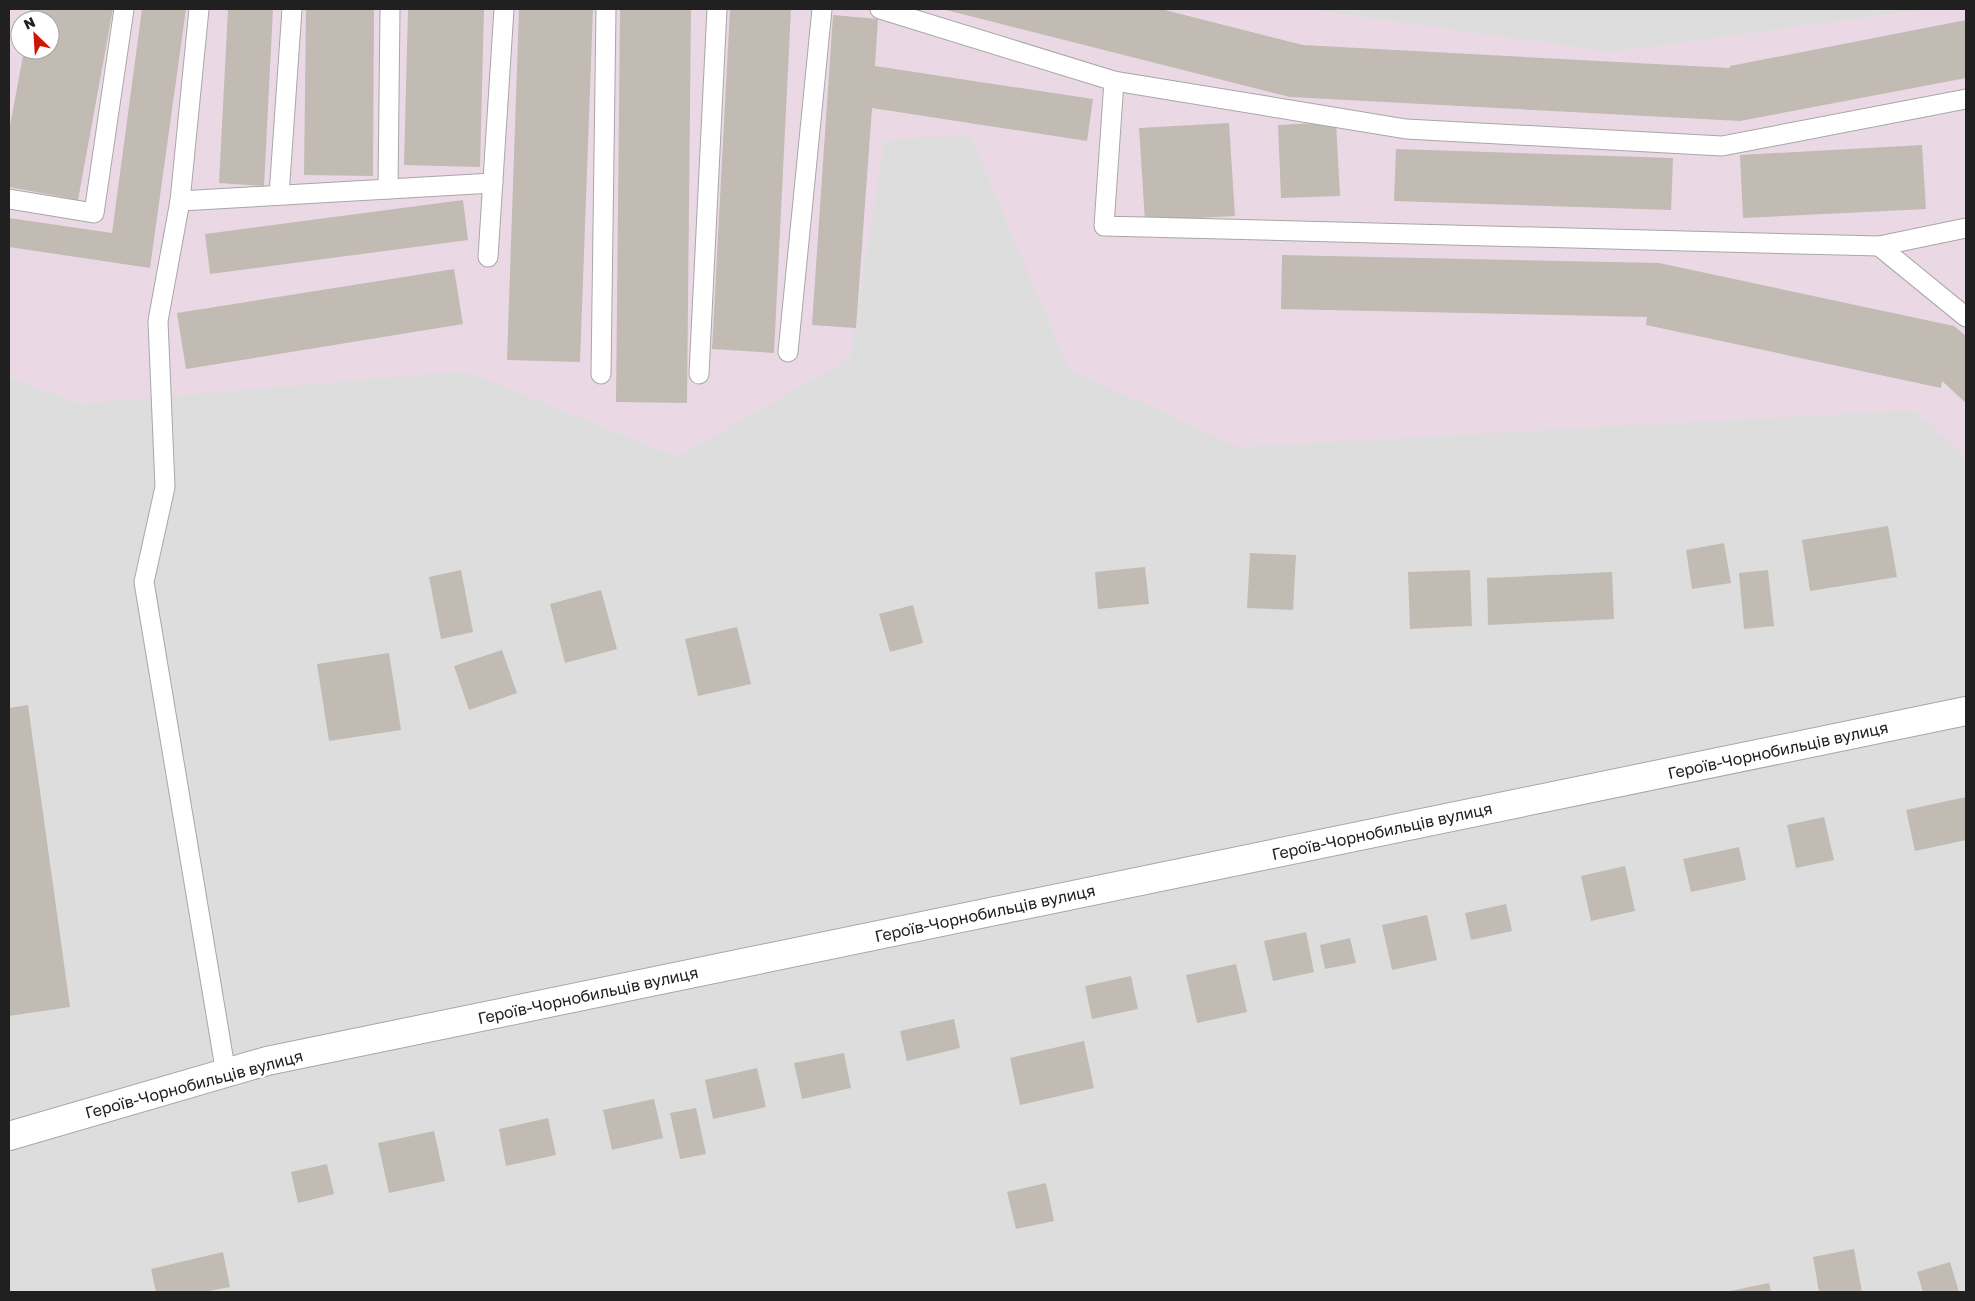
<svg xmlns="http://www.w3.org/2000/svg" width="1975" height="1301" viewBox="0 0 1975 1301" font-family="'Golos Text',sans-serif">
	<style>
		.residential { fill: #dedddd; fill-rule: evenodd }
		.industrial { fill: #ead9e5; fill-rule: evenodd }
		.building { fill: #c1bbb3 }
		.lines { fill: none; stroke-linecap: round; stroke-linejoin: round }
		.service-casing { stroke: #a7a7a7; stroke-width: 21 }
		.minor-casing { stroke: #a7a7a7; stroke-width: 30 }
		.service { stroke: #fff; stroke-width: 19 }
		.minor { stroke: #fff; stroke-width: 28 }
		.labels { text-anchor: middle; stroke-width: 5; stroke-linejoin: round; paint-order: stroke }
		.street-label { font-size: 16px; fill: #202020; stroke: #fff }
	</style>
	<rect width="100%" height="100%" fill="#f1eee7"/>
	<!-- residential -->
	<path class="residential" d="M9 9H1966V1292H9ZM20 20H50V50H20Z"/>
	<!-- industrial -->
	<path class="industrial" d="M9 9H1307L1612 52 1928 9H1966V459L1914 410 1238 447 1069 369 970 135 884 140 850 358 677 457 465 371 80 404 9 377ZM20 20H50V50H20Z"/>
	<!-- building -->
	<g class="building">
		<path d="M31 9H113L78 200 9 187V131L24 50H50V20H29Z"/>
		<path d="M142 9H186L150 268 9 247V218L112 233Z"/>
		<path d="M228 9H273L264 186 219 183Z"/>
		<path d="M306 9H374L373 176 304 175Z"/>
		<path d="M408 9H484L480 167 404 165Z"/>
		<path d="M519 9H593L580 362 507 360Z"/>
		<path d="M620 9H691L687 403 616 402Z"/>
		<path d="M730 9H791L774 353 712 349Z"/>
		<path d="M942 9H1161L1303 45 1730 68V66L1966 20V78L1740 121 1290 97Z"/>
		<path d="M833 15 878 19 875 66 1093 99 1087 141 872 108 856 328 812 325Z"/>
		<path d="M1336 122 1340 196 1281 198 1278 125Z"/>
		<path d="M1229 123 1235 216 1145 221 1139 128Z"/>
		<path d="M1922 145 1926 209 1743 218 1740 155Z"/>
		<path d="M1396 149 1673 158 1671 210 1394 201Z"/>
		<path d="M463 200 468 240 210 274 205 234Z"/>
		<path d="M1282 255 1659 263 1954 326 1966 336V403L1942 381 1941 388 1646 325 1647 317 1281 309Z"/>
		<path d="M454 269 463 324 186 369 177 313Z"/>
		<path d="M1888 526 1897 577 1810 591 1802 540Z"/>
		<path d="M1724 543 1731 583 1692 589 1686 550Z"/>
		<path d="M1250 553 1296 555 1293 610 1247 608Z"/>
		<path d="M1145 567 1149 604 1098 609 1095 572Z"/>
		<path d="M461 570 473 632 441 639 429 577Z"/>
		<path d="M1470 570 1472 626 1410 629 1408 572Z"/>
		<path d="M1768 570 1774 626 1744 629 1739 573Z"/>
		<path d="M1612 572 1614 619 1488 625 1487 578Z"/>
		<path d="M601 590 617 649 565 663 550 604Z"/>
		<path d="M913 605 923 643 890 652 879 614Z"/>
		<path d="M737 627 751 684 698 696 685 639Z"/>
		<path d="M502 650 517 693 469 710 454 666Z"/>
		<path d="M389 653 401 730 329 741 317 664Z"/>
		<path d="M28 705 70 1007 9 1016V708Z"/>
		<path d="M1966 797V840L1915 851 1906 810Z"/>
		<path d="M1824 817 1834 860 1796 868 1787 825Z"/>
		<path d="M1739 847 1746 880 1691 892 1683 859Z"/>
		<path d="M1625 866 1635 911 1591 921 1581 876Z"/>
		<path d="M1506 904 1512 931 1471 940 1465 913Z"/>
		<path d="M1427 915 1437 960 1392 970 1382 925Z"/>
		<path d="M1306 932 1314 972 1273 981 1264 941Z"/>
		<path d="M1350 938 1356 963 1325 969 1320 945Z"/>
		<path d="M1236 964 1247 1012 1197 1023 1186 975Z"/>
		<path d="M1131 976 1138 1009 1092 1019 1085 986Z"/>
		<path d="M954 1019 960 1048 907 1061 900 1031Z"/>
		<path d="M1084 1041 1094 1088 1020 1105 1010 1058Z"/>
		<path d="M844 1053 851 1088 802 1099 794 1063Z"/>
		<path d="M757 1068 766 1107 713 1119 705 1080Z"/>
		<path d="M654 1099 663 1138 612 1150 603 1110Z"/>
		<path d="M696 1108 706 1154 680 1159 670 1113Z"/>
		<path d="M548 1118 556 1155 506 1166 499 1129Z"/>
		<path d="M434 1131 445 1181 389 1193 378 1143Z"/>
		<path d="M327 1164 334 1194 298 1203 291 1172Z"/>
		<path d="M1046 1183 1054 1221 1016 1229 1007 1192Z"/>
		<path d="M1854 1249 1862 1292H1819L1813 1257Z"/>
		<path d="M223 1252 230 1287 204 1292H156L151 1269Z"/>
		<path d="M1950 1262 1959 1292H1923L1917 1272Z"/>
		<path d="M1769 1283 1771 1292H1730V1291Z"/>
	</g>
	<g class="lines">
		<!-- service casing -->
		<g class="service-casing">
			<g id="service">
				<path d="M199 9 180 201 158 321 165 487 144 582 226 1074"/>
				<path d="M880 9 1114 81 1104 226 1879 246 1966 228"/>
				<path d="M1114 81 1406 129 1722 146 1966 99"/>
				<path d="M388 189 390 9"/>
				<path d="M279 195 292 9"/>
				<path d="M9 199 94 213 124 9"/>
				<path d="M180 201 493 183"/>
				<path d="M1879 246 1966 317"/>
				<path d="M488 257 504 9"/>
				<path d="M788 352 822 9"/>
				<path d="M601 374 606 9"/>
				<path d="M699 374 717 9"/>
			</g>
		</g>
		<!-- minor casing -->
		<g class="minor-casing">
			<path id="minor" d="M9 1136 267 1061 1966 711"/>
		</g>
		<!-- service -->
		<use href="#service" class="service"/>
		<!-- minor -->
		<use href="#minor" class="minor"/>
	</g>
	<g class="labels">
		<!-- street labels -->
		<g class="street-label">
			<text transform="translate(1778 750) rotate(-12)" y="6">Героїв-Чорнобильців вулиця</text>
			<text transform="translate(1382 831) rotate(-12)" y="6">Героїв-Чорнобильців вулиця</text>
			<text transform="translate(985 913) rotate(-12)" y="6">Героїв-Чорнобильців вулиця</text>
			<text transform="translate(588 995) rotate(-12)" y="6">Героїв-Чорнобильців вулиця</text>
			<text transform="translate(194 1084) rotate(-15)" y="6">Героїв-Чорнобильців вулиця</text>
		</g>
	</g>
	<!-- border -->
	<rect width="1975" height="1301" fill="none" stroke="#202020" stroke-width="20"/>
	<!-- north arrow -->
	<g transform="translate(35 35) rotate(335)"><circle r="24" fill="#ffffff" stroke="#a6a6a6"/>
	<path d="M0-4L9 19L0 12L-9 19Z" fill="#ce1502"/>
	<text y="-8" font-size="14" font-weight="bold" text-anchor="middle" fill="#202020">N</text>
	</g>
</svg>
